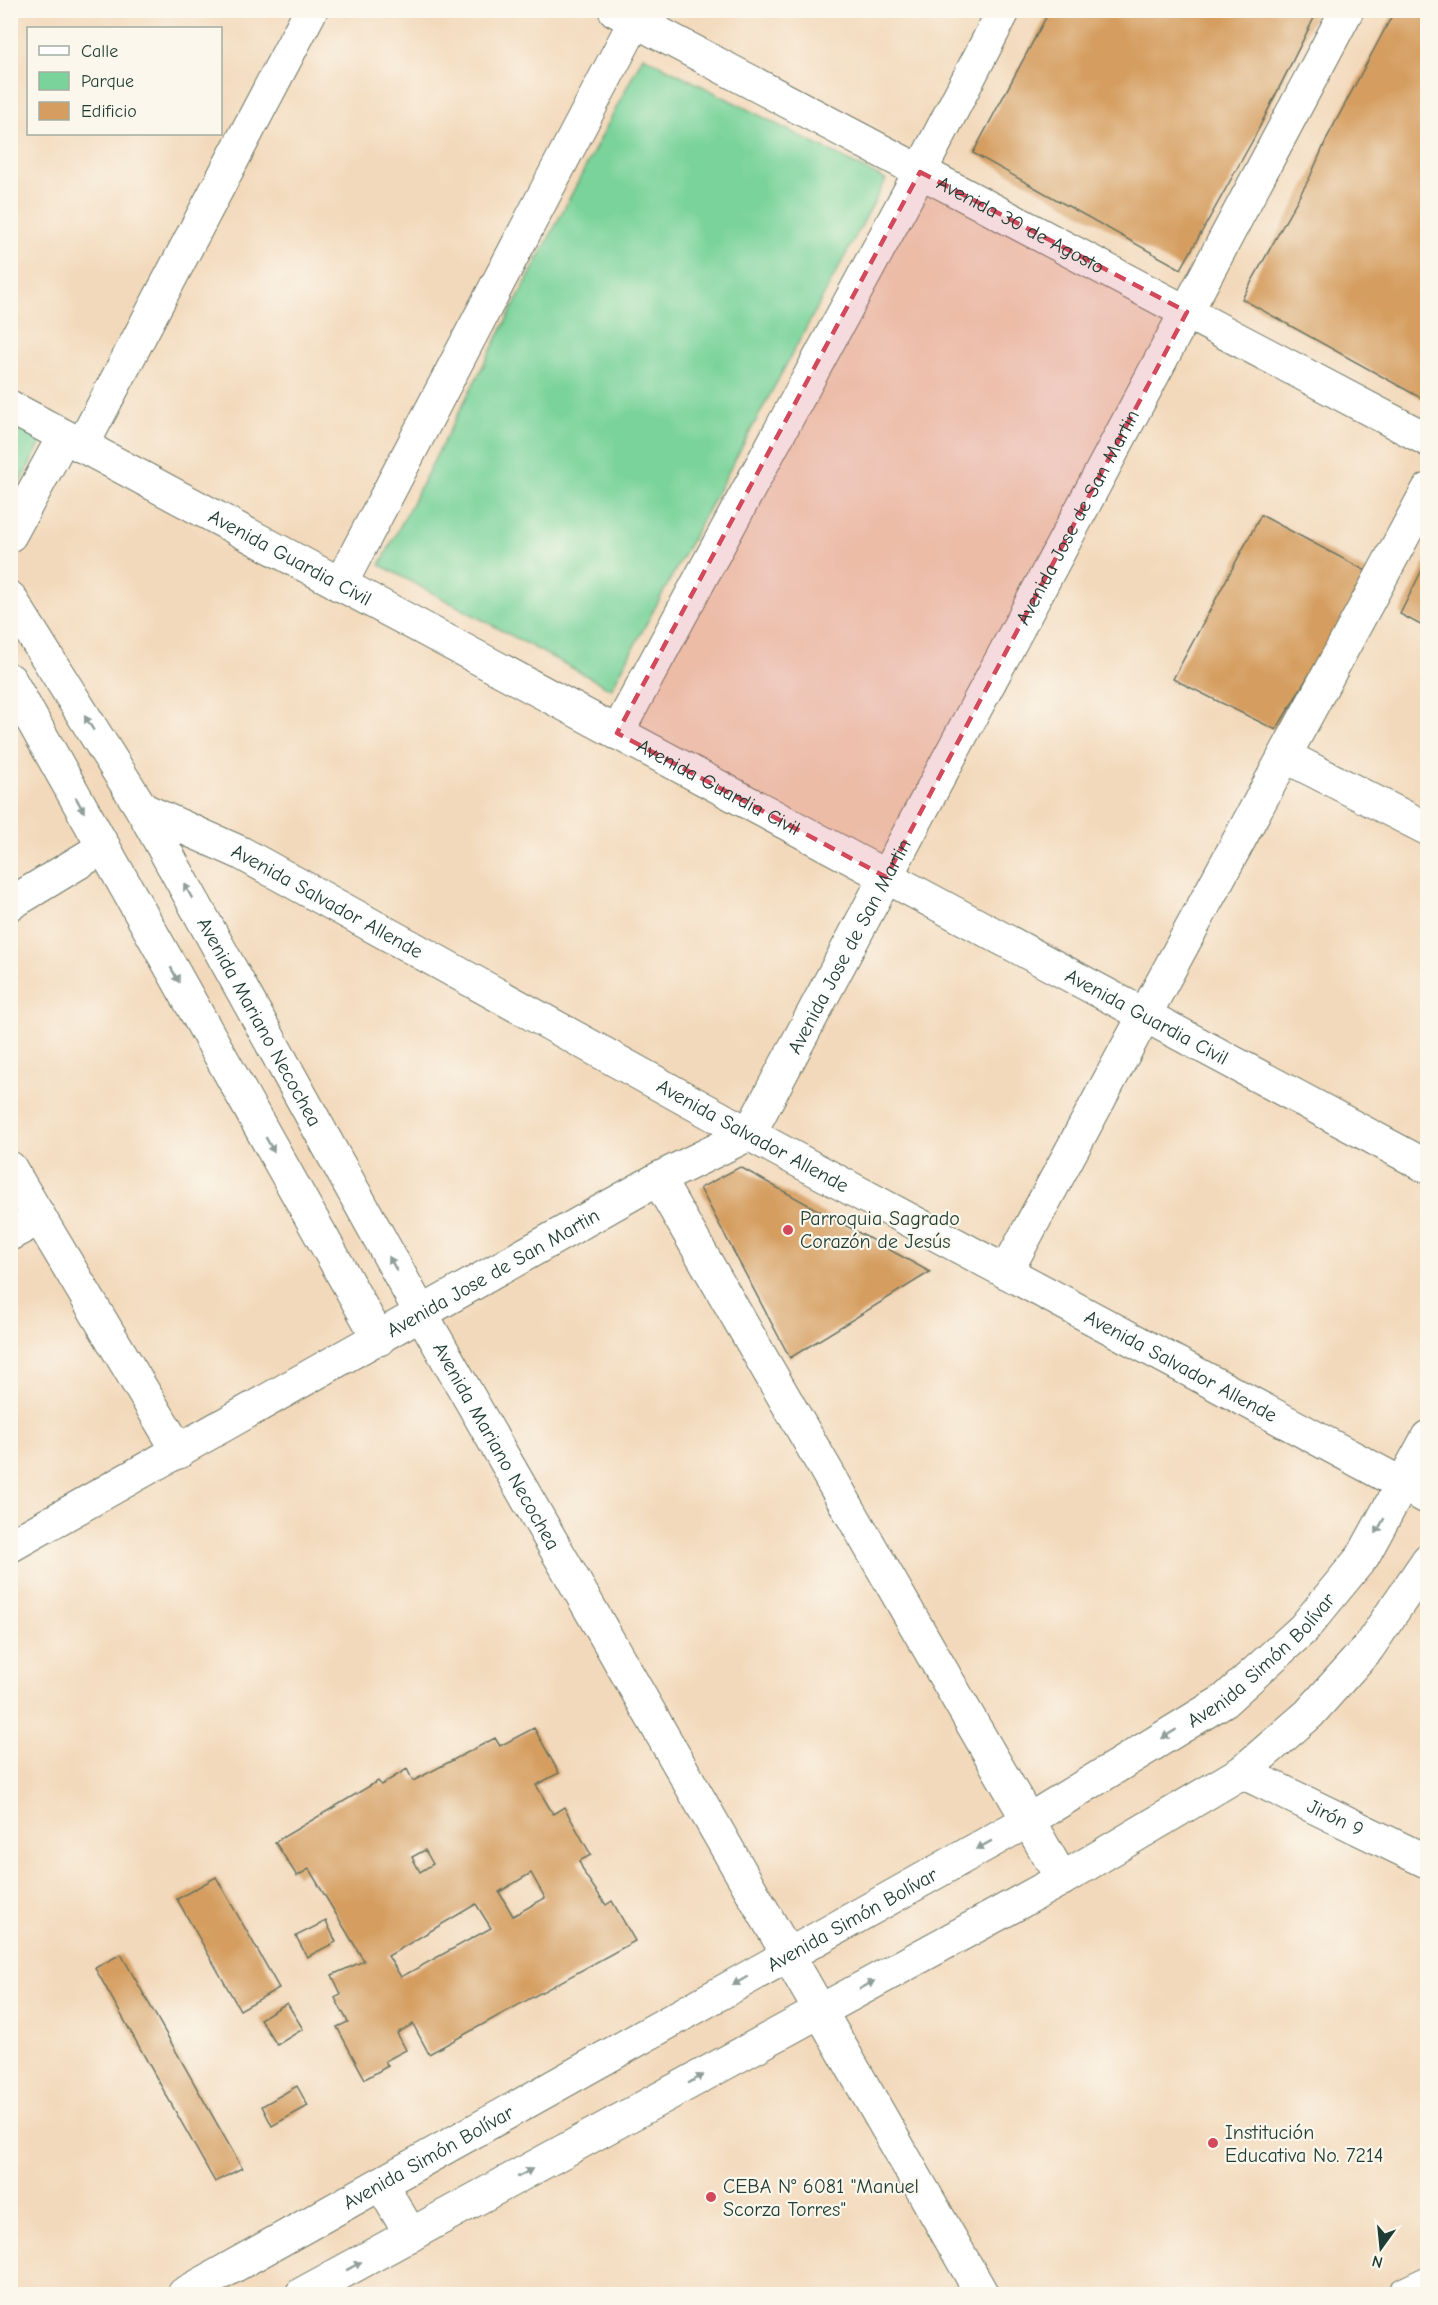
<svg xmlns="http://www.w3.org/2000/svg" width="1438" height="2305" viewBox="0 0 1438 2305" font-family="'Comic Neue',sans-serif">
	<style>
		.green { fill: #79d39a; stroke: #4c8867; stroke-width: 1.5 }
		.building { fill: #d59e60; fill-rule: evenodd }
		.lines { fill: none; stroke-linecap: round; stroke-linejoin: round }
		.minor-casing { stroke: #697463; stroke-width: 35 }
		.minor { stroke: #fff; stroke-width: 33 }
		.oneway { fill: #8f9e9a }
		.marked { fill: #d1495b; fill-opacity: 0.2; stroke: #d1495b; stroke-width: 4.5; stroke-dasharray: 12 8; stroke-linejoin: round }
		.poi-dot { fill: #d1495b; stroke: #fbf7ec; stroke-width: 2 }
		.labels { text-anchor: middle; stroke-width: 4.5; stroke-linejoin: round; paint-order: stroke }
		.street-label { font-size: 20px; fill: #1f3d34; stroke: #fbf7ec }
		.poi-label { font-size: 20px; fill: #1f3d34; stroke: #fbf7ec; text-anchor: start }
	</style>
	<rect width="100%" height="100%" fill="#fbf7ec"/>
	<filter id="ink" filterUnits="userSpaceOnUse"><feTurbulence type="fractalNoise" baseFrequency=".0167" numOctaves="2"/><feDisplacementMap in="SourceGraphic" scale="12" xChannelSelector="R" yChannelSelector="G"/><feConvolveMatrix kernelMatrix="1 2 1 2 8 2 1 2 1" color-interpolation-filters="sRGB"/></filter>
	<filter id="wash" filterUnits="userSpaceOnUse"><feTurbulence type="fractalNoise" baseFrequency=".008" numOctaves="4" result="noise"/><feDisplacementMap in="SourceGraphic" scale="24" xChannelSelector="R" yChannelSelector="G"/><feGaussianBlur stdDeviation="1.35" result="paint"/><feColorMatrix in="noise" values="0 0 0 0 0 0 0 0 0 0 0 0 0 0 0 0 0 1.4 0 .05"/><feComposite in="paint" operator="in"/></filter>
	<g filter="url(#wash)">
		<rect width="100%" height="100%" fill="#f3d9bb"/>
		<!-- green -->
		<g class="green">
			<path d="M643 56 886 180 611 689 380 565Z"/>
			<path d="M11 417 45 435 11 500Z"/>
		</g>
		<g id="blocks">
			<!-- building -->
			<g class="building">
				<path d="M1050 10H1318L1254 138 1181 269 973 153Z"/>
				<path d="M1395 10H1428V402L1242 299 1310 177 1328 136Z"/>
				<path d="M1261 515 1370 573 1276 730 1173 679Z"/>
				<path d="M1428 558V629L1400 614Z"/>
				<path d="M740 1167 930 1272 790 1358 700 1188Z"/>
				<path d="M534 1728 559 1773 536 1785 553 1814 564 1807 591 1855 579 1861 586 1876 606 1905 612 1901 635 1941 429 2054 413 2024 397 2033 406 2050 385 2061 388 2066 365 2079 337 2027 348 2022 335 1998 341 1994 332 1975 364 1961 309 1869 297 1876 275 1842 378 1781 381 1785 407 1769 413 1781 495 1738 500 1746ZM425 1850 433 1864 420 1872 412 1857ZM531 1873 545 1898 513 1916 499 1892ZM476 1904 491 1928 401 1977 388 1956Z"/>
				<path d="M216 1877 279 1988 240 2010 177 1899Z"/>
				<path d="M326 1921 336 1942 307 1957 296 1936Z"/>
				<path d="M121 1954 242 2168 215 2182 95 1968Z"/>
				<path d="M287 2003 303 2029 277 2045 260 2019Z"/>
				<path d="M297 2086 308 2106 272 2126 262 2106Z"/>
			</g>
		</g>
	</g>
	<g filter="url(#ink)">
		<use href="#blocks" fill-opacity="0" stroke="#697463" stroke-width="1.5"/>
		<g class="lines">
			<!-- minor casing -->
			<g class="minor-casing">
				<g id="minor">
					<path id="s1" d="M615 10 1428 440"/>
					<path id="s2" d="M10 407 1428 1167"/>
					<path d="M82 446 311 10"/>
					<path d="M10 535 64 436"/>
					<path d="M340 585 635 21"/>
					<path id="s3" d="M10 598 142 809 422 1315 982 2294"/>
					<path d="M10 680 379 1339"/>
					<path d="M617 733 920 172 1004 10"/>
					<path d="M1285 756 1428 829"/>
					<path id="s4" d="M142 809 241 853 749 1134 1428 1498"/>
					<path d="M10 904 104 847"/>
					<path d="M10 1168 179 1452"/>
					<path d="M658 1179 1062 1879"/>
					<path d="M10 1234 40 1218"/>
					<path d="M1006 1272 1428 490"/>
					<path id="s5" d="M10 1546 658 1179 749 1134 1347 10"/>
					<path id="s6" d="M1242 1772 1428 1862"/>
					<path d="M381 2184 411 2235"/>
					<path id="s7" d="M184 2294 1029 1820 1225 1700 1303 1629 1363 1556 1428 1437"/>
					<path d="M302 2294 1062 1879 1242 1772 1309 1714 1368 1648 1428 1560"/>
					<path d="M1405 2294 1428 2283"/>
				</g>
			</g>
			<!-- minor -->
			<use href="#minor" class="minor"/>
		</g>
		<!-- one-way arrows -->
		<defs><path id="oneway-solid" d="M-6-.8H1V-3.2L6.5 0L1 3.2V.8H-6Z" transform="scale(1.5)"/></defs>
		<g class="oneway">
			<use href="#oneway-solid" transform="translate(89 723) rotate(-122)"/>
			<use href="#oneway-solid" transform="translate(80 805) rotate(61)"/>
			<use href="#oneway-solid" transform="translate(188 891) rotate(-119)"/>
			<use href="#oneway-solid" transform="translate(175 975) rotate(61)"/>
			<use href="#oneway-solid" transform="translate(270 1145) rotate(61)"/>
			<use href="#oneway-solid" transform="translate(393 1264) rotate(-119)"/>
			<use href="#oneway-solid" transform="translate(1380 1526) rotate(119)"/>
			<use href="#oneway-solid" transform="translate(1169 1734) rotate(148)"/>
			<use href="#oneway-solid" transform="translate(984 1845) rotate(151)"/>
			<use href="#oneway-solid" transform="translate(740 1981) rotate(150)"/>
			<use href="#oneway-solid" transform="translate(867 1985) rotate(-29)"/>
			<use href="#oneway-solid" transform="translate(696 2079) rotate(-29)"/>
			<use href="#oneway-solid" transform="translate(525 2173) rotate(-29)"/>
			<use href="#oneway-solid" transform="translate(354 2266) rotate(-29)"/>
		</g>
	</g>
	<!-- marked area -->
	<path class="marked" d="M920 172 1187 312 886 877 617 733Z"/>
	<!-- markers -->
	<g class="poi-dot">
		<circle cx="788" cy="1230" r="6"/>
		<circle cx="1213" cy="2143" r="6"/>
		<circle cx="711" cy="2197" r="6"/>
	</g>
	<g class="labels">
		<!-- street labels -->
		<g class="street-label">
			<text dy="7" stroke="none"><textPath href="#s1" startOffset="459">Avenida 30 de Agosto</textPath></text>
			<text dy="7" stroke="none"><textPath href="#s5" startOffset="1545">Avenida Jose de San Martin</textPath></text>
			<text dy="7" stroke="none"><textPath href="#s2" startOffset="318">Avenida Guardia Civil</textPath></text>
			<text dy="7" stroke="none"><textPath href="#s2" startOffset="804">Avenida Guardia Civil</textPath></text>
			<text dy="7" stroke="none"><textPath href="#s4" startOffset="207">Avenida Salvador Allende</textPath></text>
			<text dy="7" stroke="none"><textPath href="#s5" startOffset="1059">Avenida Jose de San Martin</textPath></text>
			<text dy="7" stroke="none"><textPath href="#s2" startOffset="1290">Avenida Guardia Civil</textPath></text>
			<text dy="7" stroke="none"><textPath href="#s3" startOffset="492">Avenida Mariano Necochea</textPath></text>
			<text dy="7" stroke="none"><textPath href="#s4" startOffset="693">Avenida Salvador Allende</textPath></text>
			<text dy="7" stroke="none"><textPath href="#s5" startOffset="555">Avenida Jose de San Martin</textPath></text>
			<text dy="7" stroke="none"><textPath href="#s4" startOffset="1179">Avenida Salvador Allende</textPath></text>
			<text dy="7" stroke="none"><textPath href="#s3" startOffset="978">Avenida Mariano Necochea</textPath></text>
			<text dy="7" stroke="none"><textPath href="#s7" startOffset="1252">Avenida Simón Bolívar</textPath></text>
			<text dy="7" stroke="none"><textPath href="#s6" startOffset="104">Jirón 9</textPath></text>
			<text dy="7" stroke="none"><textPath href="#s7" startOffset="766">Avenida Simón Bolívar</textPath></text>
			<text dy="7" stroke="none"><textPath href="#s7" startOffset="280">Avenida Simón Bolívar</textPath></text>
		</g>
		<!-- poi labels -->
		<g class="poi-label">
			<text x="800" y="1225">Parroquia Sagrado<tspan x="800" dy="23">Corazón de Jesús</tspan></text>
			<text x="1225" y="2139">Institución<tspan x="1225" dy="23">Educativa No. 7214</tspan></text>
			<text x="723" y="2193">CEBA N° 6081 "Manuel<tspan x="723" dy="23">Scorza Torres"</tspan></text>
		</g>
	</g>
	<!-- margin -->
	<rect width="1438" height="2305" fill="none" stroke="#fbf7ec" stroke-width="36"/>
	<!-- legend -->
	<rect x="27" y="27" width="195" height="108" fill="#fbf7ec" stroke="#a3ada2" stroke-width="1.5"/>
	<rect x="39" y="46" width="30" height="9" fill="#ffffff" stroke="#a3ada2" stroke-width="1.5"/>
	<text x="81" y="57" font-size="18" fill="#1f3d34">Calle</text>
	<rect x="39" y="72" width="30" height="18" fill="#79d39a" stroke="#a3ada2" stroke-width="1.5"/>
	<text x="81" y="87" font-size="18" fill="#1f3d34">Parque</text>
	<rect x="39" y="102" width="30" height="18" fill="#d59e60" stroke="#a3ada2" stroke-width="1.5"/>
	<text x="81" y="117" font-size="18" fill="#1f3d34">Edificio</text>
	<!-- north arrow -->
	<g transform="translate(1381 2248) rotate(195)" stroke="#fbf7ec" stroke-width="4.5" paint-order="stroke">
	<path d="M0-4.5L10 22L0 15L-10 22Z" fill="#1f3d34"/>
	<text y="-9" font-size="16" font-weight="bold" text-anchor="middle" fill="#1f3d34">N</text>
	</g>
</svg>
